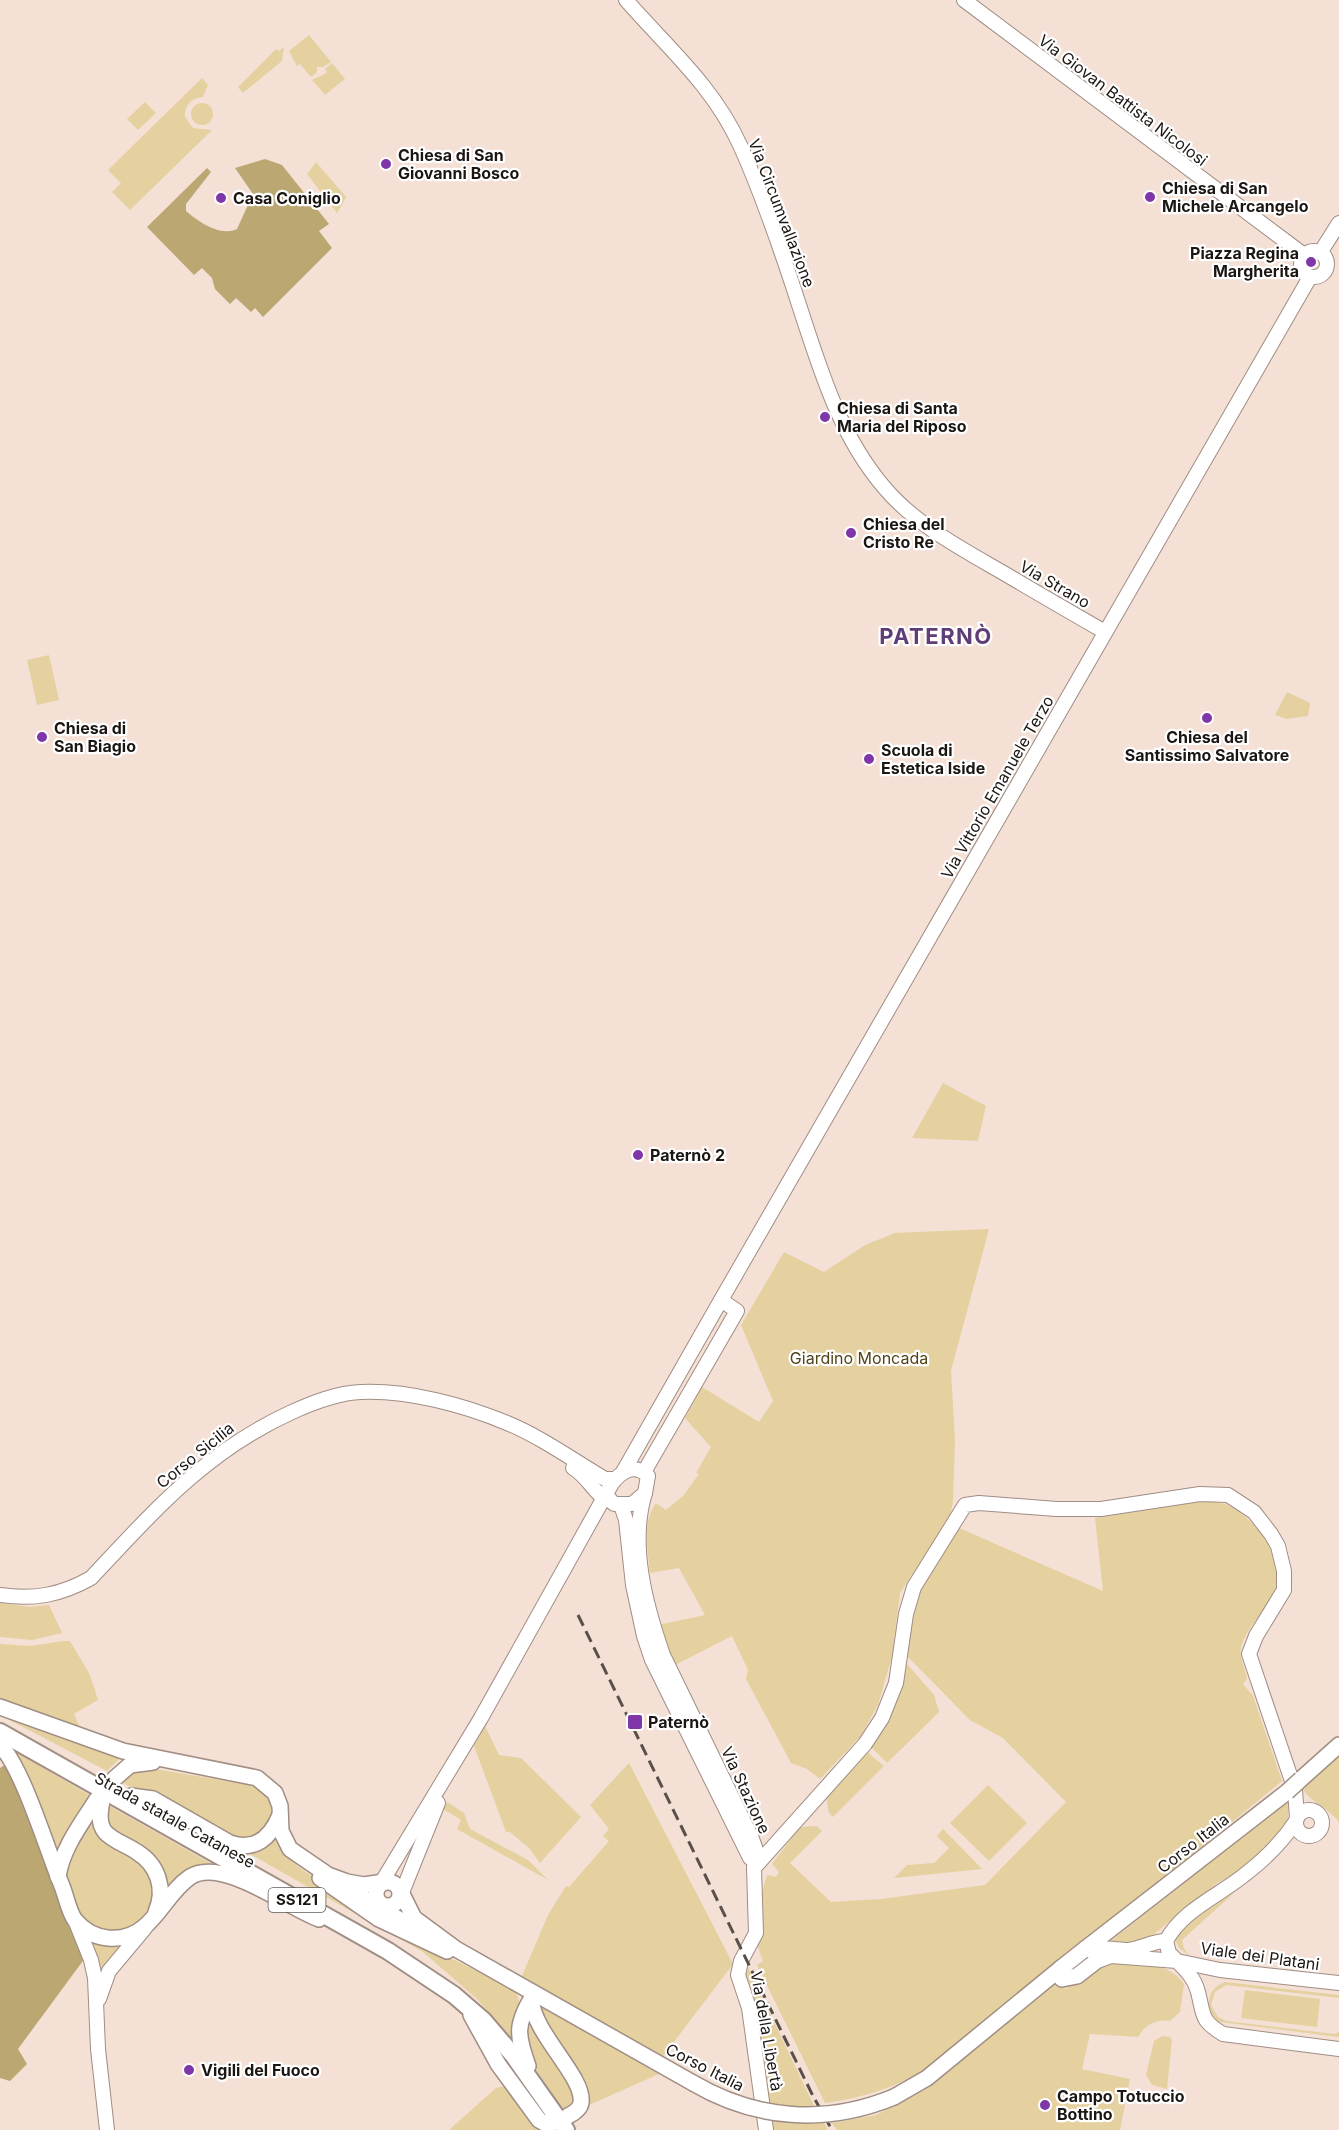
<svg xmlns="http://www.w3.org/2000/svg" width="1339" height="2130" viewBox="0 0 1339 2130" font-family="Inter,sans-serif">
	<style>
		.green { fill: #e4d19f }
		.forest { fill: #baa772 }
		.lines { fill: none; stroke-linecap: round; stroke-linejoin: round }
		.tertiary-casing { stroke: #a08d83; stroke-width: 16 }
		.secondary-casing { stroke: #a08d83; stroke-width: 18 }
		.primary-casing { stroke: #a08d83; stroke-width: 20 }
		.tertiary { stroke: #fff; stroke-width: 14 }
		.secondary { stroke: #fff; stroke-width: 15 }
		.primary { stroke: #fff; stroke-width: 16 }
		.rail { stroke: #59504a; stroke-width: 3; stroke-dasharray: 12 6; stroke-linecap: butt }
		.secondary-bridge-casing { stroke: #a08d83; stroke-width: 18; stroke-linecap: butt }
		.secondary-bridge { stroke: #fff; stroke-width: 15 }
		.poi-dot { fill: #7e36a9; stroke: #fff; stroke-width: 2 }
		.labels { text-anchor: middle; stroke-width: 4.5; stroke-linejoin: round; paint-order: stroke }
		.shield { fill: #fff; stroke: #605c59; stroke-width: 1.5 }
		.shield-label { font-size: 15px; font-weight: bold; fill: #1c1612 }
		.street-label { font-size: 16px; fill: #1c1612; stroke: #fff }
		.poi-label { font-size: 16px; font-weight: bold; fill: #1c1612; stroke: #fff; text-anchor: start }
		.park-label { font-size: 16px; fill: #524319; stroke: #fff }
		.district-label { font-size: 22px; font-weight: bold; letter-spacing: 1.5px; fill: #5f3d76; stroke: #fff }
	</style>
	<rect width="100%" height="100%" fill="#f4e0d5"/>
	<!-- green -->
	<g class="green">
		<path d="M309 35 331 62 323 67H317V72L311 77 300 64 297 66 289 51Z"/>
		<path d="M284 47 282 61 243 93 238 87 276 49 279 51Z"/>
		<path d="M332 63 345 79 325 95 312 80 327 73 325 69Z"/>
		<path d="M202 78 208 85 203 97C191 98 184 106 185 117L193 128 212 130 130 210 112 192 121 183 108 170Z"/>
		<path d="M145 102 156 113 138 130 127 119Z"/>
		<circle cx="202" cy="114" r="11"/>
		<path d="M316 162 346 197 337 213 307 174Z"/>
		<path d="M49 655 59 700 37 705 27 660Z"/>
		<path d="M1287 692 1310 703 1308 716 1286 719 1275 715Z"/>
		<path d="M943 1083 986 1106 978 1141 912 1138Z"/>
		<path d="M989 1229 951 1371 955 1440 953 1502 950 1516 900 1593 892 1656 878 1705 860 1737 820 1779 807 1769 791 1763 746 1679 748 1670 732 1636 673 1666 658 1625 705 1615 679 1568 650 1573C648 1549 641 1524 656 1503L666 1510 683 1496 699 1474 696 1473 711 1447 685 1418 702 1387 759 1422 773 1401 741 1325 784 1252 824 1272 865 1245 895 1233Z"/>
		<path d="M1205 1501C1214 1502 1223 1502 1231 1507 1256 1520 1284 1558 1276 1587 1270 1609 1247 1625 1241 1647 1239 1658 1245 1668 1247 1678L1243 1684 1253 1696 1282 1781 1076 1950 921 2072C891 2089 860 2098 825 2103L757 1965 763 1961C751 1937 759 1901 767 1875L776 1877 779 1872 772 1864 800 1827 817 1826 822 1831 790 1863 831 1902 881 1899 985 1885 1066 1802 1003 1738 970 1720 907 1656 914 1601 959 1528 1103 1591 1095 1518Z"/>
		<path d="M0 1603 29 1607 49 1605 62 1633 32 1640 0 1637Z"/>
		<path d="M63 1641H70L90 1675 98 1700 74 1714 83 1734 0 1704V1644L30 1646Z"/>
		<path d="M906 1663 934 1695 939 1712 887 1763 871 1747 897 1699Z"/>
		<path d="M0 1715 123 1755 107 1771Z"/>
		<path d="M485 1726 499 1755 521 1758 581 1817 540 1863 529 1848 510 1832H506L474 1746Z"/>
		<path d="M2 1744 93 1797 56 1862Z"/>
		<path d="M867 1752 884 1766 833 1817 829 1813 826 1797Z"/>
		<path d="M1339 1752V1822C1329 1808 1311 1803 1302 1788Z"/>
		<path d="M629 1763 733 1964 661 2059 522 1976 548 1915 566 1886 569 1887 609 1841 603 1836 609 1829 590 1805Z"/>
		<path d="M143 1767 256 1786C276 1798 274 1811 267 1830L243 1843 117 1780 124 1773Z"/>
		<path d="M988 1785 1027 1823 989 1861 950 1823Z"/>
		<path d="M1288 1800V1824L1242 1870 1217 1883 1143 1943 1107 1944Z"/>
		<path d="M447 1802 464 1813 470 1829 528 1860 548 1880 457 1829 461 1820 443 1809Z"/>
		<path d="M106 1804 217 1867 166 1895 164 1883 108 1830Z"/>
		<path d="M95 1814 139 1857 156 1883C149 1924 145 1928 105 1934L79 1917 63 1876 64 1866Z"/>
		<path d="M943 1829 982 1869 894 1878 907 1865 934 1863 949 1848 937 1836Z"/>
		<path d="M274 1837 278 1845 296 1865 373 1920 515 1990 521 2006 516 2044 477 1999 423 1952 243 1850Z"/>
		<path d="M1235 1892 1182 1940 1184 1949 1190 1956 1179 1948 1174 1937 1196 1916Z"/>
		<path d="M81 1929 127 1940 98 1983Z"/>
		<path d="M1112 1961C1137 1964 1169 1961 1184 1984L1180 2012 1170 2021C1155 2019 1145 2025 1138 2037L1090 2034 1082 2069 1130 2079 1120 2130H837L832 2123 876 2115 925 2090 1054 1985 1066 1989 1095 1967Z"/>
		<path d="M746 1963 815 2108 828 2130H771L754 2008 745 1976Z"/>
		<path d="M1225 1982 1339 1995V1998L1226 1985 1215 1992 1211 2005 1218 2017 1226 2021 1334 2034 1339 2032V2037L1220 2022C1203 2011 1206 1988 1225 1982Z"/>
		<path d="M1245 1990 1320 1999 1317 2027 1241 2018Z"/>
		<path d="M545 2006 659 2074 589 2105 538 2010Z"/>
		<path d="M528 2014 564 2070 577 2104 565 2114 537 2071 525 2046Z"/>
		<path d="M1162 2036 1170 2037 1172 2040 1167 2089 1152 2085 1146 2075 1154 2041Z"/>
		<path d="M509 2085 557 2130H449L496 2088Z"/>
	</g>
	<!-- forest -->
	<g class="forest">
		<path d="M265 159 282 165 329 224 319 231 332 248 263 317 255 308 251 312 236 298 230 304 215 289 212 278 202 268 194 275 147 227 207 168 211 172 186 204V211C199 222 220 237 237 229L253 194 235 168Z"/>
		<path d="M9 1762 85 1958 18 2049 27 2064 10 2081 0 2078V1768Z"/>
	</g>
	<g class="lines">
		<!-- tertiary casing -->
		<g class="tertiary-casing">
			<g id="tertiary">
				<path d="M626 0C668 48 713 86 740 145 764 198 783 255 801 311 821 372 840 435 883 486 915 525 964 550 1007 575 1039 594 1072 613 1105 632"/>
				<path d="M964 0 1304 255"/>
				<circle cx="1314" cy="264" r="13"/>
				<path d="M1320 253 1339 223"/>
				<path d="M573 1468C588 1476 594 1495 610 1501"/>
				<path d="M623 1472 721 1300"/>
				<path d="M644 1472 737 1311 721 1300 1310 277"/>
				<path d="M645 1493C629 1545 646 1606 663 1655L751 1836 756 1850 754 1868"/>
				<path d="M621 1505 626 1520 633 1585 644 1636 652 1660 750 1858"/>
				<path d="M0 1595C34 1600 61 1595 91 1578 154 1511 206 1451 292 1412 314 1402 337 1393 361 1392 408 1390 464 1405 507 1423 541 1437 573 1460 605 1479H615"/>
				<circle cx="1309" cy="1823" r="13"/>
				<path d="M337 1881 370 1902 382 1905"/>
				<path d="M380 1885 481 1718 611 1485C620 1472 634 1462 648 1476L645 1493 632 1504H614L607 1496"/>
				<path d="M399 1900 438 1803"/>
				<path d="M378 1902 394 1916 426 1933"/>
				<path d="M75 1920 91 1960 95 1978 98 2049 107 2130"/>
				<path d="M1166 1941 1169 1953 1177 1961 1220 1970 1339 1983"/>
				<path d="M1166 1941C1183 1909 1221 1895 1248 1872 1267 1857 1283 1841 1296 1821"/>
				<path d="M1094 1950C1106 1946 1117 1950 1128 1950 1141 1949 1152 1941 1166 1941"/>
				<path d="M1095 1962 1111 1956 1177 1961C1186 1970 1195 1979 1198 1992 1204 2015 1200 2020 1223 2034L1339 2049"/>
				<path d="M99 1999 109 1971 145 1928"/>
				<path d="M766 2130 749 2008 738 1975 741 1961 756 1933 754 1868 865 1744 882 1718 896 1683 906 1614 914 1587 965 1505 979 1503 1056 1509H1101L1200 1494 1228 1495 1254 1512 1271 1534 1278 1546 1284 1571V1590L1256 1636 1249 1654 1295 1790 1297 1818"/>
			</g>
		</g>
		<!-- secondary casing -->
		<g class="secondary-casing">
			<g id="secondary">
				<path d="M0 1707 123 1751 257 1778 275 1793 280 1806 281 1831 290 1849 328 1875 347 1882 364 1885 384 1882"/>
				<path d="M0 1745C23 1768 48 1853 62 1886 66 1896 69 1912 75 1920 93 1942 124 1944 144 1927 161 1913 171 1890 190 1877 222 1856 288 1908 319 1919"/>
				<path d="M114 1779 130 1765 153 1762"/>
				<path d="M1301 1779 1339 1745"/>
				<path d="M131 1796 153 1799 230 1843C255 1852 271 1837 280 1815"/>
				<path d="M102 1801C100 1811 98 1823 105 1832 113 1841 127 1845 137 1852 158 1865 166 1889 156 1912"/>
				<path d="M58 1877C62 1848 82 1823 97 1799"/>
				<path d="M320 1878 379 1919 447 1951"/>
				<circle cx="388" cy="1894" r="12"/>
				<path d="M400 1890 414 1918 456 1949 693 2083"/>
				<path d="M1085 1949 1287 1792"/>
				<path d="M1085 1949 1094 1950 1097 1953 1095 1962 1077 1976 1062 1979 1059 1976 1061 1968Z"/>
				<path d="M531 1999C534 2035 585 2077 581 2103 580 2109 574 2113 568 2116"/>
				<path d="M471 2015 498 2064 539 2120 546 2124 552 2123"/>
				<path d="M528 2066C517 2035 515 2025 533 1996"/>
				<path d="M894 2097 927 2078 1061 1968"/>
			</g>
		</g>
		<!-- primary casing -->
		<g class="primary-casing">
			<path id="primary" d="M0 1732 388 1951 454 1995 483 2020 513 2055 566 2130"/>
		</g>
		<!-- tertiary -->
		<use href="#tertiary" class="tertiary"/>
		<!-- secondary -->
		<use href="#secondary" class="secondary"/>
		<!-- primary -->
		<use href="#primary" class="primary"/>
		<!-- rail -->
		<path class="rail" d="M578 1615 813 2096 832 2130"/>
		<!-- secondary-bridge casing -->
		<g class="secondary-bridge-casing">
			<g id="secondary-bridge">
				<path d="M1287 1792 1301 1779"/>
				<path d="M693 2083C756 2120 826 2125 894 2097"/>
			</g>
		</g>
		<!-- secondary-bridge -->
		<use href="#secondary-bridge" class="secondary-bridge"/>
	</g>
	<!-- markers -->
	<g class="poi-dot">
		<circle cx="386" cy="164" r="6"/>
		<circle cx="1150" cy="197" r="6"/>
		<circle cx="221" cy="198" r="6"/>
		<circle cx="1311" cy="262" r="6"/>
		<circle cx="825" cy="417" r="6"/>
		<circle cx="851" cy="533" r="6"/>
		<circle cx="1207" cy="718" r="6"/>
		<circle cx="42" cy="737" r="6"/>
		<circle cx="869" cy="759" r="6"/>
		<circle cx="638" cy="1155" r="6"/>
		<rect x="627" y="1714" width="16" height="16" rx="3"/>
		<circle cx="189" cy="2070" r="6"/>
		<circle cx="1045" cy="2105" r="6"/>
	</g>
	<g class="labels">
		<!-- shield labels -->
		<rect class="shield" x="268.5" y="1888" width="57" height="24" rx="4.5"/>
		<g class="shield-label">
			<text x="297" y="1905">SS121</text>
		</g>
		<!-- street labels -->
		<g class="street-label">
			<text transform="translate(1123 100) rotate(37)" y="6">Via Giovan Battista Nicolosi</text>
			<text transform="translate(782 213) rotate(69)" y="6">Via Circumvallazione</text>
			<text transform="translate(1055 584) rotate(30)" y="6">Via Strano</text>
			<text transform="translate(997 787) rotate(-60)" y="6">Via Vittorio Emanuele Terzo</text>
			<text transform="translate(195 1455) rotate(-39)" y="6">Corso Sicilia</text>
			<text transform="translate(746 1790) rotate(65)" y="6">Via Stazione</text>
			<text transform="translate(175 1820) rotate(29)" y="6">Strada statale Catanese</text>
			<text transform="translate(1193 1843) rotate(-38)" y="6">Corso Italia</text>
			<text transform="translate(1260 1956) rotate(8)" y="6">Viale dei Platani</text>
			<text transform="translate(767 2031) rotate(80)" y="6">Via della Libertà</text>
			<text transform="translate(705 2067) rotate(27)" y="6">Corso Italia</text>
		</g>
		<!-- poi labels -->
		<g class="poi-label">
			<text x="398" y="161">Chiesa di San<tspan x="398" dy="18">Giovanni Bosco</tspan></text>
			<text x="1162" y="194">Chiesa di San<tspan x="1162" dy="18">Michele Arcangelo</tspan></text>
			<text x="233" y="204">Casa Coniglio</text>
			<text x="1299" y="259" text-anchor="end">Piazza Regina<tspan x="1299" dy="18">Margherita</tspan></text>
			<text x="837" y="414">Chiesa di Santa<tspan x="837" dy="18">Maria del Riposo</tspan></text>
			<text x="863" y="530">Chiesa del<tspan x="863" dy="18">Cristo Re</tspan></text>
			<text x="54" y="734">Chiesa di<tspan x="54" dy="18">San Biagio</tspan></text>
			<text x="1207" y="743" text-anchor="middle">Chiesa del<tspan x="1207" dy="18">Santissimo Salvatore</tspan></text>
			<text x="881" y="756">Scuola di<tspan x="881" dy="18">Estetica Iside</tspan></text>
			<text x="650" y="1161">Paternò 2</text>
			<text x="648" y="1728">Paternò</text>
			<text x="201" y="2076">Vigili del Fuoco</text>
			<text x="1057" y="2102">Campo Totuccio<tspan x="1057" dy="18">Bottino</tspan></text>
		</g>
		<!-- park labels -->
		<g class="park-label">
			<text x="859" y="1364">Giardino Moncada</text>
		</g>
		<!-- district labels -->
		<g class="district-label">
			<text x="936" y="644">PATERNÒ</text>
		</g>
	</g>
</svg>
